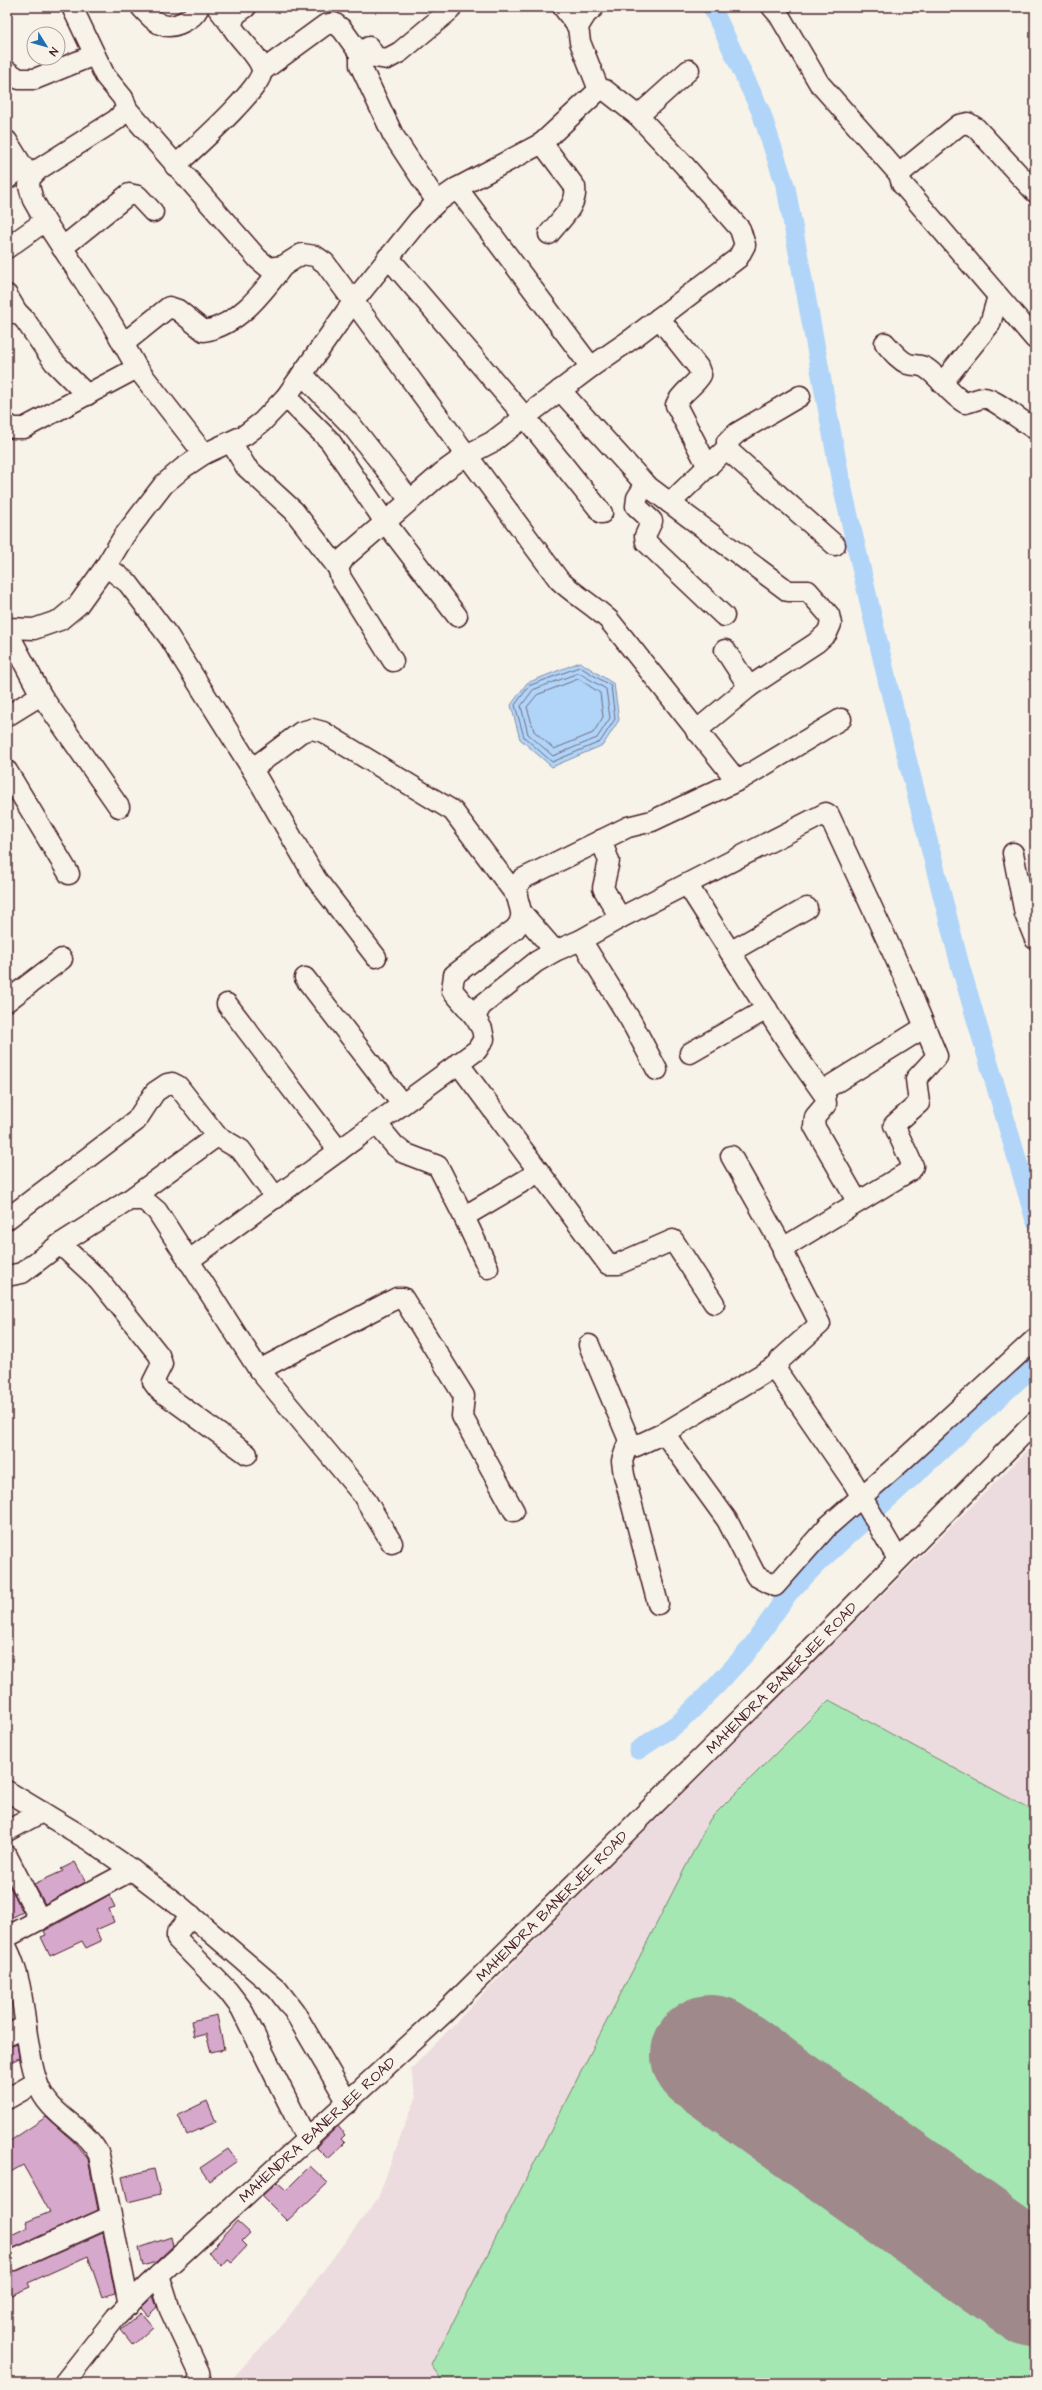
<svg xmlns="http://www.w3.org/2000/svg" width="1042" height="2390" viewBox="0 0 1042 2390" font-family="'Architects Daughter',sans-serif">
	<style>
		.built { fill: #eddcdf }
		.green { fill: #a4e7b2; stroke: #77836e }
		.water { fill: #b0d5f9; stroke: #878ca7 }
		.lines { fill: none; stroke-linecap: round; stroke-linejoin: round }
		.shore { stroke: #73687d; stroke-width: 1 }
		.canal { stroke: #b0d5f9; stroke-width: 19 }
		.runway { stroke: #a0898a; stroke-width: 120 }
		.building { fill: #d6a8cb; stroke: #4a1f2b }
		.minor-casing { stroke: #4a1f2b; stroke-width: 23 }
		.minor { stroke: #f7f3e8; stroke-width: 20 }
		.labels { text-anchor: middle; stroke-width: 3.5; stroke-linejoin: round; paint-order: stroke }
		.street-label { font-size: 15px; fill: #4a1f2b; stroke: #f7f3e8 }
	</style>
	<rect width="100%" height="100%" fill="#f7f3e8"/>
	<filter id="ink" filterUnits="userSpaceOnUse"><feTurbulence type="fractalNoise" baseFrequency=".025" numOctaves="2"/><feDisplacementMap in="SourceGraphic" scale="8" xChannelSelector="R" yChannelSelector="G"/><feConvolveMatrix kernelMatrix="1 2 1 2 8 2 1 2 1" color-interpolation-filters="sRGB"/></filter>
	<g filter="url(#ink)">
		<!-- built -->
		<path class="built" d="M1035 1443V2383H228L286 2320 378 2198 406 2121 416 2099 411 2069 539 1936Z"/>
		<!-- green -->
		<path class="green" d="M829 1700 1035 1812V2252L724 2031 680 2092 1035 2344V2383H444L431 2365 710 1819Z"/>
		<!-- water -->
		<path class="water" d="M580 662 614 684 619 720 603 745 552 767 520 739 511 705 527 683Z"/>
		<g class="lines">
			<!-- shore -->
			<g class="shore">
				<path d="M580 667 611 686 615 719 600 742 552 762 524 737 515 705 529 686Z"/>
				<path d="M579 673 606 689 610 718 597 738 553 756 528 734 521 706 533 690Z"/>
				<path d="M579 679 600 693 603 717 593 733 554 749 534 731 527 707 537 695Z"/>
			</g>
			<!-- canal -->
			<g class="canal">
				<path d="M712 7 761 112 786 188 840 477 889 688 960 965 1035 1220"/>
				<path d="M638 1750 680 1722 717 1685 749 1650 788 1594 818 1563 1035 1365"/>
			</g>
			<!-- runway -->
			<path class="runway" d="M711 2055 1035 2286"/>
		</g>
		<!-- building -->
		<g class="building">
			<path d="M75 1862 86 1882 45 1904 34 1884 63 1871 61 1869Z"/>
			<path d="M7 1881 23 1912 7 1920Z"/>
			<path d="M109 1895 115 1907 109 1909 114 1922 96 1930 101 1941 86 1948 82 1941 50 1956 41 1937 46 1935 44 1931Z"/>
			<path d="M217 2015 224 2049 211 2052 206 2034 194 2037 191 2021Z"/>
			<path d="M17 2043 19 2058 7 2064V2046Z"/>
			<path d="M207 2101 216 2122 187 2135 178 2115Z"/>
			<path d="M46 2117 74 2142 88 2159 98 2210 7 2251V2237L28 2227 26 2222 50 2212 23 2165 7 2174V2143Z"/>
			<path d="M338 2126 345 2135 341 2139 345 2143 328 2159 316 2147Z"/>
			<path d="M228 2149 237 2161 209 2181 200 2168Z"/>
			<path d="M310 2166 328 2183 287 2221 262 2196 277 2182 286 2190Z"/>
			<path d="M154 2169 160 2194 128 2202 122 2177Z"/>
			<path d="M237 2221 250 2233 242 2241 247 2246 232 2262 228 2259 222 2266 208 2253Z"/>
			<path d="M103 2233 115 2293 102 2297 88 2256 28 2283 30 2287 7 2297V2269L19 2270Z"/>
			<path d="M171 2237 173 2246 156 2262 143 2266 139 2248Z"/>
			<path d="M153 2296 157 2307 148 2316 141 2308Z"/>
			<path d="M141 2313 153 2327 133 2345 121 2330Z"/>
		</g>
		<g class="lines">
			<!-- minor casing -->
			<g class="minor-casing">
				<g id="minor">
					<path d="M72 7 105 76 123 98 127 109 116 120 39 169 30 178 29 186 33 200 45 221 112 324 137 368 204 454"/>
					<path d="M141 7C154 22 164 32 183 22 191 18 195 15 199 7"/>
					<path d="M217 7 231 25"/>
					<path d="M563 7 578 27"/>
					<path d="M594 7 586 14 578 27 580 42 599 90"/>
					<path d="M772 7 779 15 819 83 899 174 959 125 968 123 976 128 1035 192"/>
					<path d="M7 71 19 79H35L94 55"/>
					<path d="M262 71 325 25 334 23 342 29 360 54"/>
					<path d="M127 109 258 259 269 268 283 266 302 254 315 256 325 263 559 580C575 595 593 605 609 620L734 777 739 780 743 778 841 719"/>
					<path d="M638 116 689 70"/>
					<path d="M7 141 30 178"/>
					<path d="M542 143 575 187C578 205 560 220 549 234"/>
					<path d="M175 166C190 152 264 87 262 70 260 56 238 39 231 25L236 14 246 7"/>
					<path d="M899 174 902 184 910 193 1035 339"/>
					<path d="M7 179 23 166"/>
					<path d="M457 188 591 367"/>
					<path d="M437 202 393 135 360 65V54L369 47 375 57 387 59 400 52 450 10V7"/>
					<path d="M7 248 45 221"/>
					<path d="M62 248 129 194 138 196 153 212"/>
					<path d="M388 257 525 417 602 513"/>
					<path d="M7 295 17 312"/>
					<path d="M7 314 17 312 25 320 54 362 87 395"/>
					<path d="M659 318 698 367 701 375C694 387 681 392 676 405L708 467"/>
					<path d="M885 343C892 351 899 360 908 364 914 366 920 364 926 368 941 378 949 394 965 403 972 402 978 398 984 398 992 397 1024 423 1035 429"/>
					<path d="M123 344 169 307 178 310 204 331C239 325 263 292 283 266"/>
					<path d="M302 374 352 426 410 500"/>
					<path d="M942 383 990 324 998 296"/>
					<path d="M560 390 646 485 670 503"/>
					<path d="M800 396 737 433 727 442 730 452 835 545"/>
					<path d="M286 397 330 441 385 522 457 616"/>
					<path d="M7 424 13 428H24L137 368"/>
					<path d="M231 442 246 467 294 511 338 568"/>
					<path d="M646 484 637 498 636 506 652 521 645 536 646 542 724 616"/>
					<path d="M106 566 128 583 169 637 252 769 316 879 376 957"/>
					<path d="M7 628 34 629 60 620 78 605 106 566 124 536 164 484 183 468 204 454 245 435 262 422 286 397 353 302 419 220 437 202 457 188 542 143 599 90H605L638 116 684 165 740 229 745 245 738 258 633 338 591 367 492 442 465 456 443 472 345 557 338 568 341 578 393 661"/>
					<path d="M7 631 41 695 7 716"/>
					<path d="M725 650 749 687"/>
					<path d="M41 695 119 807"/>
					<path d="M696 731 749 687 816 643 827 633 831 624 829 615 808 591H788L670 503 728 447"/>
					<path d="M252 769 301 732 312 729 323 732 453 811 516 895"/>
					<path d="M7 771 69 874"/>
					<path d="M601 840 609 861 603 888 620 918"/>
					<path d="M1013 853 1025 914 1035 939"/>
					<path d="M687 884 792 1049 825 1096 826 1104 815 1117 814 1126 857 1201"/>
					<path d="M523 914 555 951"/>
					<path d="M581 940 631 1021 657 1070"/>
					<path d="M730 952 807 908"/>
					<path d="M305 978 402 1104"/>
					<path d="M7 1001 62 959"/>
					<path d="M227 1004 339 1151"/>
					<path d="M475 1017 452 990 454 975 515 929C532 910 507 900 522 879L628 827 652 821 739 780"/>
					<path d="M690 1053 767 1009"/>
					<path d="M458 1063 608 1264H618L673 1240 714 1303"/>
					<path d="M822 1091 925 1027"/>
					<path d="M376 1123 395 1146 404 1153 438 1166 465 1219"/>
					<path d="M731 1156 783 1248"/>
					<path d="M129 1200 217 1136 241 1150 276 1198"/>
					<path d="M7 1219 136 1121 155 1092 167 1084 172 1083 178 1086 217 1136"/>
					<path d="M60 1244 99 1280 159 1355 162 1364 153 1382 159 1390 247 1454"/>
					<path d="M188 1261 477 1050 484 1039 482 1029 475 1017 481 1006 536 962 555 951 581 940 620 918 826 813 829 815 905 979 937 1056 916 1079 919 1103 894 1125 913 1166 911 1170 783 1248V1252L820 1324 780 1360 776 1370 853 1482 898 1559"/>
					<path d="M488 1268 465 1219V1216L539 1172"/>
					<path d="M7 1276 22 1273 60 1244 129 1200H144L157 1211 259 1370 362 1494 392 1543"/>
					<path d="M589 1345 629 1440 636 1446 664 1433 777 1365"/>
					<path d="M259 1370 383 1305 397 1298H403L464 1396 462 1416 514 1511"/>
					<path d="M664 1433 727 1520 756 1576 775 1586 827 1527 901 1462 1035 1339"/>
					<path d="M629 1440 622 1461 624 1475 658 1604"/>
					<path d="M7 1791 90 1841 132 1870 181 1907 277 1989 294 2011 348 2103"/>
					<path d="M7 1831 42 1812"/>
					<path d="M7 1856 40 1920"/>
					<path d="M191 1915 177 1933V1939L228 1991 241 2008 307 2140"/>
					<path d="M7 1937 132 1870"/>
					<path d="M7 1948C28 1990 22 2038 37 2082 49 2118 85 2125 99 2155L129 2305"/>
					<path d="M7 2035 26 2026"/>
					<path d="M7 2099 37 2082"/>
					<path d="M14 2260 110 2217"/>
					<path d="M159 2275 170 2310 199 2372 200 2378 197 2383"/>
					<path id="s1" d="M64 2383 116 2317 149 2284 443 2014 785 1675 1035 1422"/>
				</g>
			</g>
			<!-- minor -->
			<use href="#minor" class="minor"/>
		</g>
	</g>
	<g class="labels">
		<!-- street labels -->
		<g class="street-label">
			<text dy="5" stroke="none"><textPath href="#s1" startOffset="1007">MAHENDRA BANERJEE ROAD</textPath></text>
			<text dy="5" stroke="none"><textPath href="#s1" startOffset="683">MAHENDRA BANERJEE ROAD</textPath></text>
			<text dy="5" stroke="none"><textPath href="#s1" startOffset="359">MAHENDRA BANERJEE ROAD</textPath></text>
		</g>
	</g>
	<!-- margin -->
	<rect width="1042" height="2390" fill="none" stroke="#f7f3e8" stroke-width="24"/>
	<rect x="12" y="12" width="1018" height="2366" fill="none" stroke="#4a1f2b" stroke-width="1.5" filter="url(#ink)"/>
	<!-- north arrow -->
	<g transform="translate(46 46) rotate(127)"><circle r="19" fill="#f7f3e8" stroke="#b29e9c"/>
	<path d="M0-3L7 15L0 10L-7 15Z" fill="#1f6fb2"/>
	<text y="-6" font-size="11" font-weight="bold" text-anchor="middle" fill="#4a1f2b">N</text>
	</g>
</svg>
